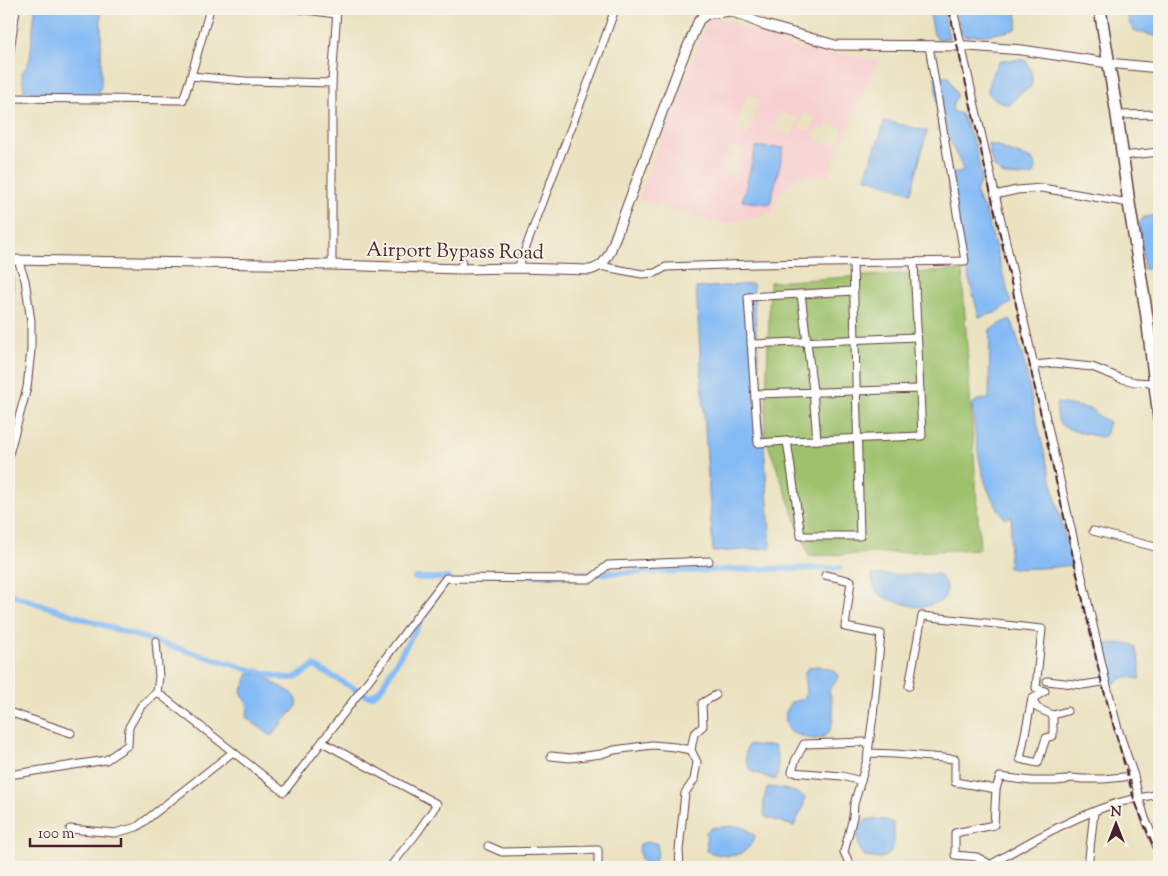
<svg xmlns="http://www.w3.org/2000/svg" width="1168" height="876" viewBox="0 0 1168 876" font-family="'Sorts Mill Goudy',serif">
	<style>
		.built { fill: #f7cfd1; fill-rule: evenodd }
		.green { fill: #9dc16c; stroke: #74704c }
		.water { fill: #85bbf5; stroke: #686d90 }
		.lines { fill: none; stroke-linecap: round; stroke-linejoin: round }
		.canal { stroke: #85bbf5; stroke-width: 6 }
		.minor-casing { stroke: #623c41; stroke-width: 9 }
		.tertiary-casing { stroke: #623c41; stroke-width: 11 }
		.trunk-casing { stroke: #623c41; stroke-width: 14 }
		.minor { stroke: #fff; stroke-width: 7 }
		.tertiary { stroke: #fff; stroke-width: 9 }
		.trunk { stroke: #fff; stroke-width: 11 }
		.rail { stroke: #4a1f2b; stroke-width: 2; stroke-dasharray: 8 4; stroke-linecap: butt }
		.labels { text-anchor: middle; stroke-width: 4; stroke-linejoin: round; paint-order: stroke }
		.street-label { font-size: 20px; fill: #4a1f2b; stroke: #f7f3e8 }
	</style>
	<rect width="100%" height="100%" fill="#f7f3e8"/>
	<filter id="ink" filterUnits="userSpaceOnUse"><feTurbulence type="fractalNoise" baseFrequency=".02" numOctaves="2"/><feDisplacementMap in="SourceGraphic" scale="10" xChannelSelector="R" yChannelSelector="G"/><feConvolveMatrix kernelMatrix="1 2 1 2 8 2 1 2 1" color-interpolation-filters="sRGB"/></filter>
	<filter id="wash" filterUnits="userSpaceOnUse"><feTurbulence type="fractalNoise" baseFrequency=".0096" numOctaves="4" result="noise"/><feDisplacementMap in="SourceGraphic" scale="20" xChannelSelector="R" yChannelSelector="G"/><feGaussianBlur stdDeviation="1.12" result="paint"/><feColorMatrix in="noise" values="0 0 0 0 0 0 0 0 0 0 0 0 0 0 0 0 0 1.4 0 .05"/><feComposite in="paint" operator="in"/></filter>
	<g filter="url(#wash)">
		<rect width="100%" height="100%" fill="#eae2c0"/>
		<!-- built -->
		<path class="built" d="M710 15 796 47 878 60 827 176 798 178 778 195 772 213 727 224 657 206 638 199ZM747 95 760 99 748 135 735 131ZM780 112 798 118 792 135 774 130ZM803 113 815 117 810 132 799 128ZM827 122 843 128 837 146 814 138 818 127 824 129ZM730 146 743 149 736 174 724 170Z"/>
		<!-- green -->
		<g class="green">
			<path d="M962 270 980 549 809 556 765 436 770 282Z"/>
			<path d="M9 276H14L10 403 9 407Z"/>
		</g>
		<!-- water -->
		<g class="water">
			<path d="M35 9H101V86L98 93 91 96 29 93 24 91 22 73 27 66 30 59Z"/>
			<path d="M929 9H943L949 38 938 39 934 35Z"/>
			<path d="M955 9H1017C1015 16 1019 22 1016 29 999 34 981 36 964 36L961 32Z"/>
			<path d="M1126 9H1159V37L1135 31 1130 25Z"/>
			<path d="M1004 60H1023L1026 61C1031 70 1034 77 1031 87L1020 93 1012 103 1010 105C1002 103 993 99 988 93 988 81 992 72 999 62Z"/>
			<path d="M935 76H948L957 95 953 103 952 111 961 114 975 145 982 178 976 191 979 201 985 210 1011 303 995 313 979 317 955 224 947 177 948 174 964 171 950 141 938 130V114Z"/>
			<path d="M885 121 927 131 911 193 865 177Z"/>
			<path d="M988 144 998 146 1008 151 1032 159 1035 166V173L1032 176C1001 177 993 177 988 144Z"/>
			<path d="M756 147 784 148 770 204 742 201Z"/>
			<path d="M1159 215V269H1144L1139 223 1144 217Z"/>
			<path d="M753 284 771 548 713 552 696 288Z"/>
			<path d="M1010 319 1013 324 1024 362 1034 410 1072 565C1050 568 1029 569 1008 568L1012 516 1005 519C997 508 989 495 985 481 977 456 975 430 972 404L978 400 989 399 990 329C997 327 1003 322 1010 319Z"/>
			<path d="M1057 403 1086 408 1093 410 1097 415 1109 422 1105 436 1101 437C1092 435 1062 430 1059 422 1057 418 1057 411 1056 406Z"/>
			<path d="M938 574C941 577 944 580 945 583 948 588 946 597 941 601 937 603 927 606 923 607 915 608 885 599 879 594 874 589 873 582 872 576V575Z"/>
			<path d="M1114 643C1121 644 1129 642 1135 646L1140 663V679C1127 678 1128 673 1115 683L1110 682 1106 675 1101 650 1106 644Z"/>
			<path d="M819 666 835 671 837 675 838 678 829 690C830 696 833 702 833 709 835 743 814 745 789 730 784 718 784 713 791 702L804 699C811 685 793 667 819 666Z"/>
			<path d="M248 674 265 675C266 676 270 681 271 681 280 688 300 692 297 706L271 736 247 718 248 706 241 691 246 682Z"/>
			<path d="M748 745 775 746C777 757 781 771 775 780L751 771C746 761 743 757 748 745Z"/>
			<path d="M768 787C781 789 795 789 805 798L803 807 794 826 765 817C763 807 763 797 768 787Z"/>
			<path d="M876 819 885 820 893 823C896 838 896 860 875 858 871 858 867 858 864 855 857 850 856 833 860 826 861 823 864 822 866 820Z"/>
			<path d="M734 826C742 827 749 829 755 836 746 860 727 858 706 851 708 844 706 839 706 832L712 828Z"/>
			<path d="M647 842 657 843C659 852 657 857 652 865L646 866C640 860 638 852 640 844Z"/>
		</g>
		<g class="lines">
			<!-- canal -->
			<g class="canal">
				<path d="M531 575 758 569 840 568"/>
				<path d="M415 578H448"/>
				<path d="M9 594 124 632 254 671 285 678H293L300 675 314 666 368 696 373 695 380 690 436 595"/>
			</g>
		</g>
	</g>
	<g filter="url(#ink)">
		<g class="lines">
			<!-- minor casing -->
			<g class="minor-casing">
				<g id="minor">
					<path d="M299 9 336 14"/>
					<path d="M953 9 1105 678 1118 729 1134 776 1139 798 1145 818 1159 852"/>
					<path d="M191 76 210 9"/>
					<path d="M332 83 337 9"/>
					<path d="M9 98 183 100 191 76 245 81 332 83V265"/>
					<path d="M1117 115 1159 114"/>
					<path d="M9 116V57L16 9"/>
					<path d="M1122 156 1159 152"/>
					<path d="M995 195 1017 190 1042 188 1129 203"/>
					<path d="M853 263 860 536H801L787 441 758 443 748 297 854 291"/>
					<path d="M600 266 642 274 655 273 666 267 756 264 965 261 929 46"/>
					<path d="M518 268 601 49 615 9"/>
					<path d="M460 269 462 261"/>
					<path d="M801 294 813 391 817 440 922 436 914 262"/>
					<path d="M751 344 917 337"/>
					<path d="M1034 365 1054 363 1092 367 1115 376 1119 378 1135 382 1154 383"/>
					<path d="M755 394 920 389"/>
					<path d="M787 441 817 440"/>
					<path d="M9 454 27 388 31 350V321L25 280 18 260"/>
					<path d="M1093 531 1159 548"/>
					<path d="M825 575 851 581 845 627 881 634 873 716 867 760 854 804 853 817 844 852 851 867"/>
					<path d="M1047 681 1083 685 1102 682"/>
					<path d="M909 686 922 616 1042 629 1036 688 1045 691 1032 699 1020 759 1038 763 1046 738 1053 736V715L1067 711"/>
					<path d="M157 692 284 792 446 578 591 579 608 565 709 561"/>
					<path d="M1032 699 1037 708 1053 715"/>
					<path d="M9 712 71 733"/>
					<path d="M322 742 437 804 417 833 390 867"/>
					<path d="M691 750 694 734 703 726 702 703 716 695"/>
					<path d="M868 753 895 754 955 759V782L996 789 1000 777 1032 781H1056L1065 780 1070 778 1083 779H1103L1134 776"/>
					<path d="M551 756 570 758 601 754 614 750 652 745 675 747 691 750 697 762 694 780 685 793 679 850 680 867"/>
					<path d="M9 775 106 760 128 745 129 727 141 706 157 692 159 677 156 641"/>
					<path d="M861 781 842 776 792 772 795 761 804 744 867 742"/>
					<path d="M70 829 115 833 137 827 233 752"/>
					<path d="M488 846 502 852 598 850V867"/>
					<path d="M991 865 977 857 955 855V833L994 825 996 789"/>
					<path d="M987 867C1026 843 1067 820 1111 805 1126 800 1143 797 1159 794"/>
					<path d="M1088 867 1094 812"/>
				</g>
			</g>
			<!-- tertiary casing -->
			<g class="tertiary-casing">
				<path id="tertiary" d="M9 260 332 265 460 269 518 268 590 270C601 267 605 262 610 252L679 67 699 20 707 14 731 11 762 24 835 45 968 46 1022 50 1108 63 1159 68"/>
			</g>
			<!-- trunk casing -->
			<g class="trunk-casing">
				<path id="trunk" d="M1100 9 1117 115 1129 203 1147 317 1159 418"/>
			</g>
			<!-- minor -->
			<use href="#minor" class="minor"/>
			<!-- tertiary -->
			<use href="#tertiary" class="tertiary"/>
			<!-- trunk -->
			<use href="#trunk" class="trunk"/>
			<!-- rail -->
			<path class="rail" d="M949 9 1101 680 1134 799 1159 860"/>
		</g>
	</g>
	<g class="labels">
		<!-- street labels -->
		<g class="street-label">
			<text transform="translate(455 250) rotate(1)" y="7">Airport Bypass Road</text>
		</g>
	</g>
	<!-- margin -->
	<rect width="1168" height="876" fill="none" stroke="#f7f3e8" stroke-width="30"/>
	<!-- north arrow -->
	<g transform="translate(1116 824)" stroke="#f7f3e8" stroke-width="4" paint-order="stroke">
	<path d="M0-4L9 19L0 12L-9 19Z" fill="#4a1f2b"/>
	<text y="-8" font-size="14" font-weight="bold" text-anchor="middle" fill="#4a1f2b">N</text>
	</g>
	<!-- scale -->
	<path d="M30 838v8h91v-8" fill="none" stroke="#4a1f2b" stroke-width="2.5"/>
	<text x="38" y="838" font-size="15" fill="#4a1f2b" stroke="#f7f3e8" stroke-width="4" paint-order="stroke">100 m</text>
</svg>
